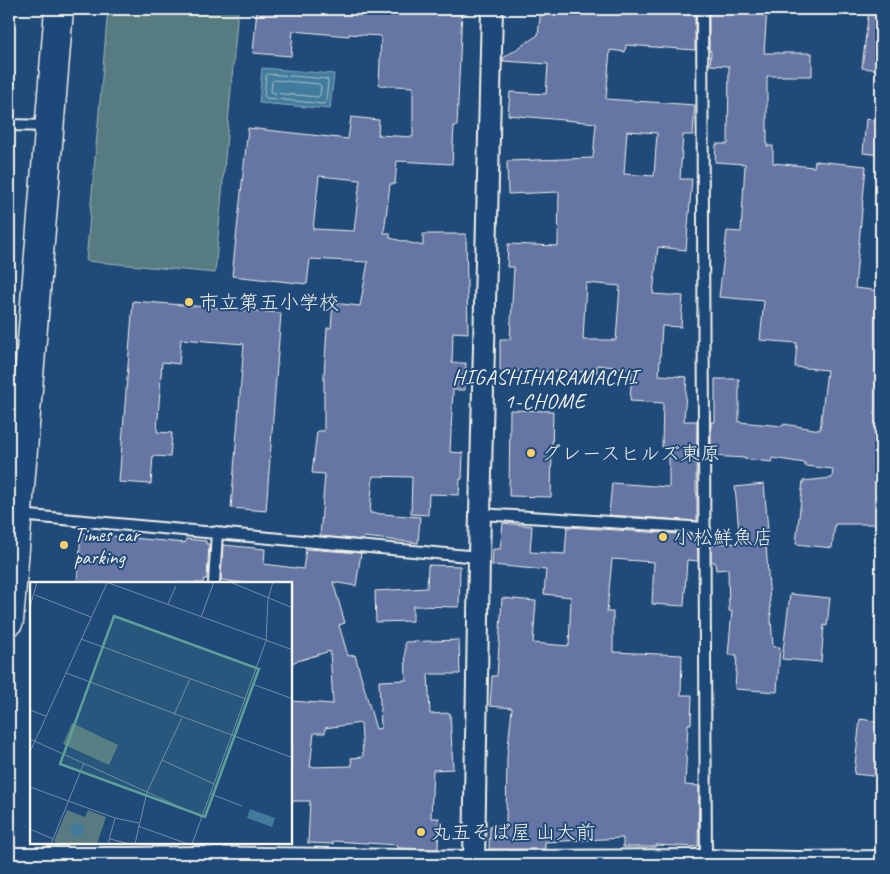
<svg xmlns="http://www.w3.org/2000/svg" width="890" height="874" viewBox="0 0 890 874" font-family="Caveat,'Klee One',sans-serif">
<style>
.green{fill:#577b81;stroke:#a6b6b4}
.water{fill:#437b9d;stroke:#8aaabb}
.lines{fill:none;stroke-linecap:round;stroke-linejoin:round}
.shore{stroke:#adc2ca;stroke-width:1}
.building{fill:#6676a4;stroke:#f4f1e8;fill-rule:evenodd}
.lane-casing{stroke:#f4f1e8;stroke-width:14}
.street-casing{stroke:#f4f1e8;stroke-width:24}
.secondary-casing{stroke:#f4f1e8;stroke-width:31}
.lane{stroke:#1f4a7a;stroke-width:10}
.street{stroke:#1f4a7a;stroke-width:20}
.secondary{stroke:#1f4a7a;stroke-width:28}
.poi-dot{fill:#ffd166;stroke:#1f4a7a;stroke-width:2}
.labels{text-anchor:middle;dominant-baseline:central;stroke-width:4;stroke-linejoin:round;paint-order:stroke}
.poi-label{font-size:20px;fill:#f4f1e8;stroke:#1f4a7a;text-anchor:start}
.neighbourhood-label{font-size:21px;letter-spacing:1px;fill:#f4f1e8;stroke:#1f4a7a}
.inset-road{fill:none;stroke:#748da6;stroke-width:1}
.view{fill:#5fa199;fill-opacity:0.15;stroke:#5fa199;stroke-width:2.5}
.inset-edge{fill:none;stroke:#f4f1e8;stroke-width:2.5}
</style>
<rect width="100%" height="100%" fill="#1f4a7a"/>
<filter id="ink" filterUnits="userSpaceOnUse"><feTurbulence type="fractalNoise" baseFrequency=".02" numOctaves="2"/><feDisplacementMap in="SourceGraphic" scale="10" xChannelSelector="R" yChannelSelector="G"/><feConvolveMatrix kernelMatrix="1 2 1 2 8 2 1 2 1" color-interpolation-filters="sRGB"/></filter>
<g filter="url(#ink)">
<!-- green -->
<path class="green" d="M108,9H238L215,273L86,261Z"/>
<!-- water -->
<path class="water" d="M262,68L334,74L330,109L259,103Z"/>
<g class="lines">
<!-- shore -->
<path class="shore" d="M268,74L327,79L328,81L326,102L323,104L266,98L264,96L266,76Z
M274,80L319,84L321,86L320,95L318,97L273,93L271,91L272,82Z"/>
</g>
<!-- building -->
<path class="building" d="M257,9H462L457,126H454L452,164L397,161L395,184H390L384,233H390V238L423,246V234H466L468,333L453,332L452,363H466L465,390H453L450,452L463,453L462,479H460L459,495L429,494L428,515L411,514L412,477L373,476L370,513L420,517L418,543L364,537L363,540L320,536L325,474L312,473L317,431H324V375L327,328H331L333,303L360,306L368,262L310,259L307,284L232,276L248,128L348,139L351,117L379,120L378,135L413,137V87L379,85L381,36L349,34V36L293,31L291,56L253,53ZM319,176L360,180L354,231L313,229Z
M541,9H633L682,13V9H695V50L626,45L625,52L610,50L606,99L695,105L693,135H683L680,179H692L686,250L658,247L653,294L683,296L681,327L662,326L659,375L687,377L684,421H697L696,492H697V521L609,515L612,483L669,487V447H662L663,403L630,401L632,369L597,365V372L500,371V339H510L514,267H507L508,244L558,246L559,192L508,194L507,161L593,158L596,123L508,115L510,92L546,94L548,64L503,61V58L538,35ZM627,131L657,133L654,176L624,174ZM586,283L620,286L616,340H583Z
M709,9H767L764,53H812V76H767V146H773V163L814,167L815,161L866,166L855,288L881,291L880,524H835L832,548L796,544L803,481L832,478L833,469L805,466V463L772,458V462L744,459L745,458L711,456V422H715V379H739V422L783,426L784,424L820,430L827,370L795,367L797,343L760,340L764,301L719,297L727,231L741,232L745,164L715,162L716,144H728L729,66L710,65L711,51H709Z
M869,9H881V70L862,68Z
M866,119L881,121V155L863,153Z
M133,301L281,313L266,511L231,508L244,344L181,339L179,364L162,362L157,432L172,433L170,457L153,456L151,484L119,482Z
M510,410L553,411L551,497L509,496Z
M764,484L768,529H765L773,647H780L777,692L735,689L737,655H728L732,611H729L728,569L716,570L715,562H711V544L740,543L735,487Z
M503,523L532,526L530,552L565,554L567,527L697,535L698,561L687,560L684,606L652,604L654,562L612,559L607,612H613V652L682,655L681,695H692L691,724H688L685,785L699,786L698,847L656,845V847H623V838L545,842V849H489L490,826H506L507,757L512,708L490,706L492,676H497L502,598L536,601L533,643L569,646L571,597L544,594L546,570L492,565L493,549H500Z
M81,533L185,543L186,539L206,541V544H209L207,579H204L203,583H77Z
M223,545L265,549L264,564L303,569L306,549L361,553L356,586L333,582L345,623L339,625L348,656L355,655L376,729L381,728L379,681L406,680L405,642L459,640L460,674H428L430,714L450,713L453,769L433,770L431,818H439L438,849L398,848V845L333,841V844L308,843L310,801H291V701L333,704L330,651L291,663V583H245L221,580ZM361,723L363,757L351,758L352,766L310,767L314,733H325V728Z
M428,565L460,566L459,607L413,606V621L376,622L375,591L427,588Z
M790,594L830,598L827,626L824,625L821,662L782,659Z
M860,719L881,722V777L854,774Z"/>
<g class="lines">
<defs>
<path id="lane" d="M702,9L706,860
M9,125L48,126
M480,514L705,528
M19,515L479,557
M214,583L217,532"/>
<path id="street" d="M9,858H131L194,857L474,861L706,860L797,862L881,861
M474,861L479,557L492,9"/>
<path id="secondary" d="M9,621L59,9"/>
</defs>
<!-- lane casing -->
<use href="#lane" class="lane-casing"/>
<!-- street casing -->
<use href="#street" class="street-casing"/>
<!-- secondary casing -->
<use href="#secondary" class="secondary-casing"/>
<!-- lane -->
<use href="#lane" class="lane"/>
<!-- street -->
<use href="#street" class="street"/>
<!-- secondary -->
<use href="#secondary" class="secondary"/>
</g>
</g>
<!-- markers -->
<g class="poi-dot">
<circle cx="189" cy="302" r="5"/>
<circle cx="531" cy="453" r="5"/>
<circle cx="663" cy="537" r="5"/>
<circle cx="64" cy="545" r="5"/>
<circle cx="421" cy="832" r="5"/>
</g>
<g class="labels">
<!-- poi labels -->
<g class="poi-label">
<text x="199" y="302">市立第五小学校</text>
<text x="541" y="453">グレースヒルズ東原</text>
<text x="74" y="534">Times car<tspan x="74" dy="23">parking</tspan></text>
<text x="673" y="537">小松鮮魚店</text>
<text x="431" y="832">丸五そば屋 山大前</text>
</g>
<!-- neighbourhood labels -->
<g class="neighbourhood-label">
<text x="545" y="377">HIGASHIHARAMACHI<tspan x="545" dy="24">1-CHOME</tspan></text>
</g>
</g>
<!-- overview -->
<g transform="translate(30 582)">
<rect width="262" height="262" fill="#1f4a7a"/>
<path d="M42,141L88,163L79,183L33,162ZM37,228L55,235L58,228L76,235L67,262H29L24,259Z" fill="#577b81"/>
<path d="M220,227L245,236L242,245L217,236ZM40 248a7 7 0 1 1 14 0a7 7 0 1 1-14 0Z" fill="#437b9d"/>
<path class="inset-road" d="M76,0L263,68M200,0L263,26M5,13L61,35M138,22L146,4M0,25L7,0M171,35L184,0M51,57L216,117M36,91L263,176M222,102L263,117M0,128L16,134M144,133L160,97M0,157L172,235M0,170L77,1M132,178L184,202M0,205L85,236L109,241M181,212L212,224M108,244L158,262M0,247L23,257L21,262M23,257L54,181M80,257L100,262M78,262L85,236M105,262L117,210L152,136M162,262L236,59L238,17L243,0"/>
<path class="view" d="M84,34L229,87L175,235L30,182Z"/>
<rect width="262" height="262" class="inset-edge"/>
</g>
<!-- margin -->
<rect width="890" height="874" fill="none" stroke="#1f4a7a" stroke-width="30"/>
<rect x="15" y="15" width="860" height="844" fill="none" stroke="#f4f1e8" stroke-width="2" filter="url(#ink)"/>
</svg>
